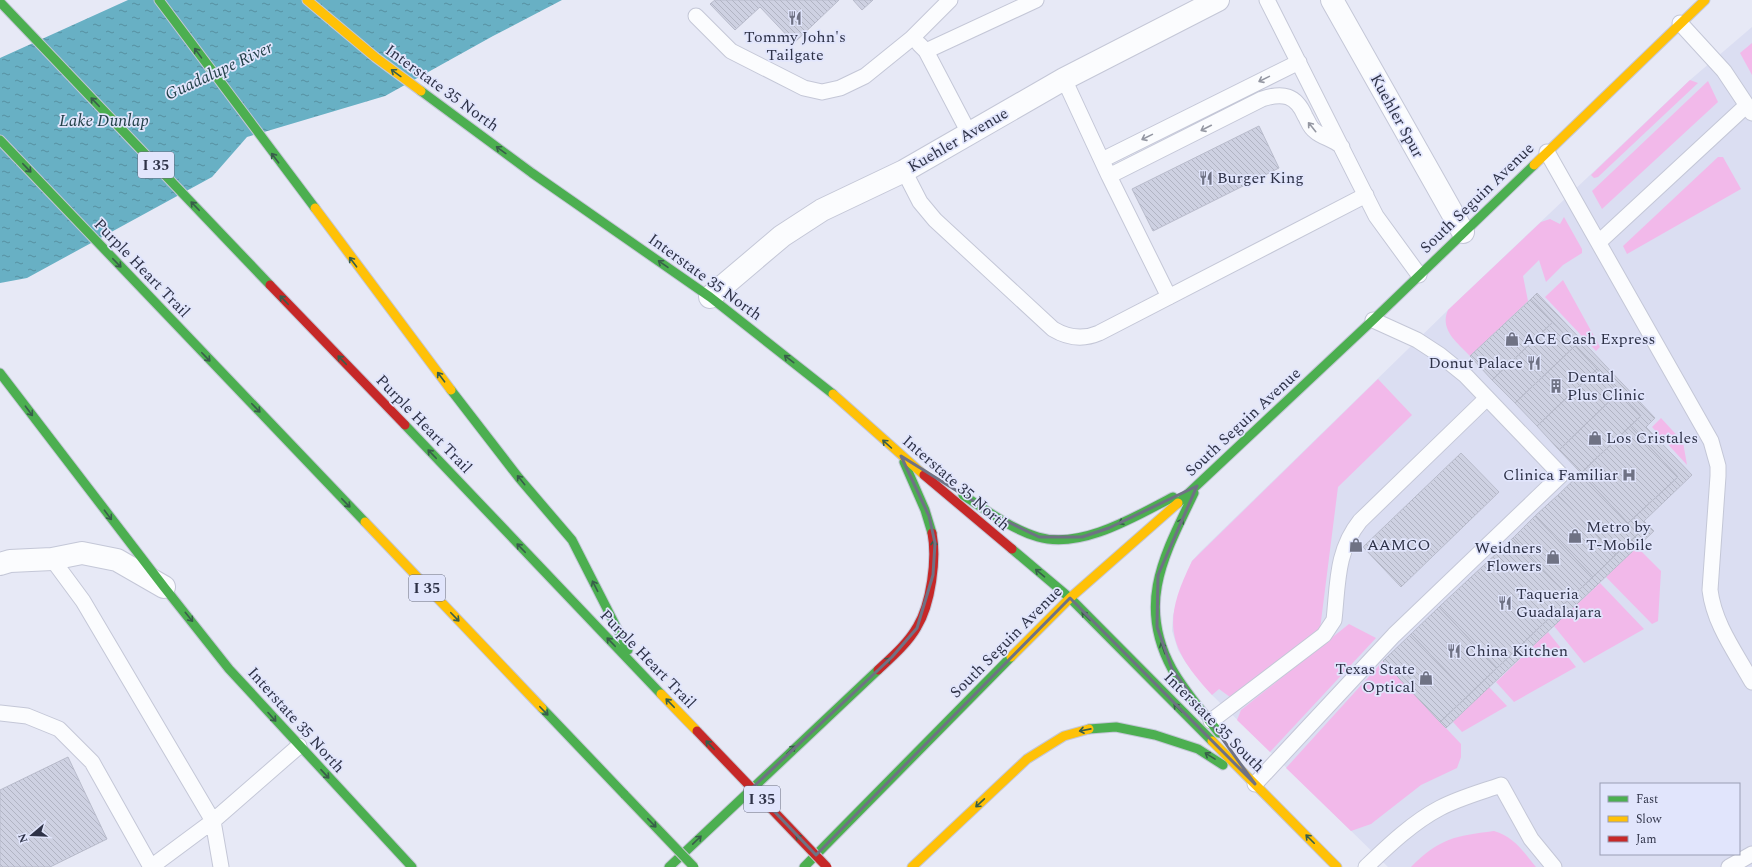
<svg xmlns="http://www.w3.org/2000/svg" width="1752" height="867" viewBox="0 0 1752 867" font-family="Spectral,serif">
<style>
.built{fill:#dbdef2;fill-rule:evenodd}
.green{fill:#f2b9ea}
.water{fill:url(#water-ripples)}
.building{fill:url(#building-back-hatch);stroke:#b8bbcb}
.lines{fill:none;stroke-linecap:round;stroke-linejoin:round}
.lane-casing{stroke:#c4c7d7;stroke-width:17}
.street-casing{stroke:#c4c7d7;stroke-width:24}
.fast-casing{stroke:#c4c7d7;stroke-width:11}
.slow-casing{stroke:#c4c7d7;stroke-width:11}
.jam-casing{stroke:#c4c7d7;stroke-width:11}
.lane{stroke:#fbfcfe;stroke-width:15}
.street{stroke:#fbfcfe;stroke-width:22}
.fast{stroke:#4caf50;stroke-width:9}
.slow{stroke:#ffc107;stroke-width:9}
.jam{stroke:#c62828;stroke-width:9}
.fast-bridge-casing{stroke:#c4c6d0;stroke-width:11;stroke-linecap:butt}
.jam-bridge-casing{stroke:#c4c6d0;stroke-width:11;stroke-linecap:butt}
.fast-bridge{stroke:#4caf50;stroke-width:9}
.jam-bridge{stroke:#c62828;stroke-width:9}
.oneway{stroke:#385e4a}
.oneway2{stroke:#9497a2}
.marked{fill:none;stroke:#6f7284;stroke-width:3;stroke-linejoin:round}
.labels{text-anchor:middle;dominant-baseline:central;stroke-width:3.5;stroke-linejoin:round;paint-order:stroke}
.shield{fill:#e1e5fc;stroke:#64687d;stroke-width:1}
.shield-label{font-size:15px;font-weight:bold;fill:#2e3247}
.poi-label{font-size:16px;fill:#2e3247;stroke:#e1e5fc;text-anchor:start}
.street-label{font-size:16px;fill:#2e3247;stroke:#e1e5fc}
.water-label{font-size:17px;font-style:italic;fill:#234149;stroke:#e1e5fc}
</style>
<defs>
<pattern id="water-ripples" width="26" height="14" patternUnits="userSpaceOnUse"><rect width="26" height="14" fill="#68b0c4"/><path d="M2 4q2-2 4 0t4 0M15 11q2-2 4 0t4 0" fill="none" stroke="#5690a1"/></pattern>
<pattern id="building-back-hatch" width="6" height="6" patternUnits="userSpaceOnUse"><rect width="6" height="6" fill="#ced1e2"/><path d="M-1 5l2 2M0 0l6 6M5-1l2 2" fill="none" stroke="#b1b4c3"/></pattern>
</defs>
<rect width="100%" height="100%" fill="#e7e9f6"/>
<!-- built -->
<path class="built" d="M1752,27V867H1388L1212,695L1186,663L1178,650L1172,631L1173,615L1188,571L1192,561L1200,552L1448,310L1690,80ZM1601,784H1739V854H1601Z"/>
<!-- green -->
<path class="green" d="M1752,43V75L1740,53Z
M1690,80L1698,83L1598,177L1594,178L1591,175Z
M1708,81L1718,102L1602,209L1592,191Z
M1718,157H1723L1741,189L1627,254L1623,246Z
M1564,217L1582,249V253L1563,265L1546,282L1539,260L1523,276L1528,301L1470,356C1458,343 1439,330 1448,310L1541,222L1550,219L1560,224Z
M1563,280L1600,347L1596,351L1545,297Z
M1378,379L1412,415L1338,487L1320,629L1230,697L1219,689L1212,695C1167,646 1162,622 1192,561Z
M1661,418L1683,442L1687,465L1652,427Z
M1637,547L1661,571L1658,621L1652,624L1606,577Z
M1600,583L1644,629L1584,663L1554,626Z
M1349,624L1376,638L1270,752L1237,720L1241,710Z
M1548,632L1576,667L1514,702L1496,682Z
M1383,661L1461,744V757L1457,768L1421,785L1371,824L1351,831L1286,768Z
M1489,687L1507,706L1462,732L1453,722Z
M1494,831C1514,837 1523,851 1536,867H1411C1440,838 1455,836 1494,831Z"/>
<!-- water -->
<path class="water" d="M128,0H562L493,36L385,96L247,137L212,177L27,278L0,283V58Z"/>
<!-- building -->
<path class="building" d="M715,0H839L794,43L760,7L735,30L710,4Z
M853,0H873L862,10Z
M1259,126L1279,168L1153,231L1132,189Z
M1537,293L1655,418L1646,427L1692,475L1644,521L1654,531L1446,728L1440,722L1638,534L1628,523L1678,477L1630,426L1641,416L1531,299Z
M1531,299L1553,322L1492,380L1470,356Z
M1553,322L1575,346L1515,403L1492,380Z
M1575,346L1597,369L1537,426L1515,403Z
M1597,369L1619,392L1559,450L1537,426Z
M1619,392L1641,416L1581,473L1559,450Z
M1630,426L1678,477L1628,523L1581,473Z
M1461,453L1499,492L1401,587L1363,547Z
M1581,473L1638,534L1615,555L1558,495Z
M1558,495L1615,555L1593,577L1535,516Z
M1535,516L1593,577L1570,598L1513,538Z
M1513,538L1570,598L1497,668L1439,607Z
M1439,607L1497,668L1469,695L1411,634Z
M1411,634L1469,695L1440,722L1383,661Z
M68,757L107,839L50,867H0V790Z"/>
<g class="lines">
<defs>
<path id="lane" d="M1267,0L1376,216L1419,275
M696,16L731,51L804,88L822,92L840,88L865,76L912,38L950,0
M1680,23L1724,71L1752,113
M919,44L926,51L969,133
M926,51L1036,0
M1064,79L1109,176L1169,297
M1547,152L1711,441L1718,466V476L1710,590C1714,624 1736,653 1752,682
M1102,160L1299,62
M904,171L920,202L935,220L1053,329C1068,338 1083,340 1099,333L1366,195
M1109,176L1262,99C1283,92 1296,95 1305,116C1308,121 1310,128 1315,131C1323,138 1334,139 1342,147
M1599,242L1747,105
M52,559L83,601L213,821L221,867
M0,713L27,716L59,729L92,762L151,867
M1211,721L1324,635L1334,620C1338,584 1336,551 1360,521L1487,398
M1255,784L1394,635L1561,475L1466,376L1440,355L1417,340L1373,320
M151,867L213,821L299,746
M1366,867C1388,846 1413,822 1440,808C1459,798 1481,792 1501,785L1531,839L1554,867
M1729,867L1752,854"/>
<path id="street" d="M1332,0L1463,232
M710,297L782,236L822,210L904,171L1064,79L1218,0
M0,564L10,561L52,559L82,553L117,560L164,587"/>
<path id="fast" d="M159,0L315,208
M0,2L270,285
M421,91L532,173L710,297L833,394
M0,140L365,522
M0,373L164,587
M451,390L519,478L572,540L628,650
M405,425L661,694
M904,462L925,510L932,533
M1194,493C1165,554 1136,603 1172,669C1185,692 1203,712 1219,733
M963,495C986,510 1011,529 1038,537C1081,550 1136,516 1173,497
M1178,503L1373,320L1534,165
M1012,549L1070,598L1212,741
M164,587L229,669L412,867
M542,708L625,795
M1089,729L1116,727L1155,735L1198,749L1223,765
M669,867L878,670
M804,867L1011,657"/>
<path id="slow" d="M307,0L375,57L421,91
M1534,165L1705,0
M315,208L451,390
M833,394L924,475
M365,522L542,708
M1011,657L1070,598L1178,503
M661,694L697,731
M1212,741L1337,867
M912,867L1027,759L1064,736L1089,729"/>
<path id="jam" d="M270,285L405,425
M924,475L1012,549
M878,670C892,657 908,643 917,627C931,604 937,559 932,533"/>
</defs>
<!-- lane casing -->
<use href="#lane" class="lane-casing"/>
<!-- street casing -->
<use href="#street" class="street-casing"/>
<!-- fast casing -->
<use href="#fast" class="fast-casing"/>
<!-- slow casing -->
<use href="#slow" class="slow-casing"/>
<!-- jam casing -->
<use href="#jam" class="jam-casing"/>
<!-- lane -->
<use href="#lane" class="lane"/>
<!-- street -->
<use href="#street" class="street"/>
<!-- fast -->
<use href="#fast" class="fast"/>
<!-- slow -->
<use href="#slow" class="slow"/>
<!-- jam -->
<use href="#jam" class="jam"/>
<defs>
<path id="fast-bridge" d="M625,795L694,867"/>
<path id="jam-bridge" d="M697,731L827,867"/>
</defs>
<!-- fast-bridge casing -->
<use href="#fast-bridge" class="fast-bridge-casing"/>
<!-- jam-bridge casing -->
<use href="#jam-bridge" class="jam-bridge-casing"/>
<!-- fast-bridge -->
<use href="#fast-bridge" class="fast-bridge"/>
<!-- jam-bridge -->
<use href="#jam-bridge" class="jam-bridge"/>
</g>
<!-- one-way arrows -->
<defs><path id="oneway-shaft" d="M-6 0H5M1.5-3L5.5 0L1.5 3" fill="none" stroke-width="1.6" stroke-linecap="round" stroke-linejoin="round"/></defs>
<g class="oneway">
<use href="#oneway-shaft" transform="translate(198 53) rotate(-126)"/>
<use href="#oneway-shaft" transform="translate(396 73) rotate(-144)"/>
<use href="#oneway-shaft" transform="translate(95 102) rotate(-134)"/>
<use href="#oneway-shaft" transform="translate(501 150) rotate(-144)"/>
<use href="#oneway-shaft" transform="translate(275 158) rotate(-127)"/>
<use href="#oneway-shaft" transform="translate(27 168) rotate(46)"/>
<use href="#oneway-shaft" transform="translate(195 206) rotate(-134)"/>
<use href="#oneway-shaft" transform="translate(353 262) rotate(-127)"/>
<use href="#oneway-shaft" transform="translate(117 263) rotate(46)"/>
<use href="#oneway-shaft" transform="translate(663 264) rotate(-145)"/>
<use href="#oneway-shaft" transform="translate(284 300) rotate(-134)"/>
<use href="#oneway-shaft" transform="translate(206 357) rotate(46)"/>
<use href="#oneway-shaft" transform="translate(789 359) rotate(-142)"/>
<use href="#oneway-shaft" transform="translate(342 360) rotate(-134)"/>
<use href="#oneway-shaft" transform="translate(441 377) rotate(-127)"/>
<use href="#oneway-shaft" transform="translate(256 408) rotate(46)"/>
<use href="#oneway-shaft" transform="translate(29 411) rotate(53)"/>
<use href="#oneway-shaft" transform="translate(887 444) rotate(-138)"/>
<use href="#oneway-shaft" transform="translate(432 454) rotate(-134)"/>
<use href="#oneway-shaft" transform="translate(521 480) rotate(-129)"/>
<use href="#oneway-shaft" transform="translate(346 503) rotate(46)"/>
<use href="#oneway-shaft" transform="translate(108 515) rotate(53)"/>
<use href="#oneway-shaft" transform="translate(1124 521) rotate(154)"/>
<use href="#oneway-shaft" transform="translate(1180 524) rotate(-66)"/>
<use href="#oneway-shaft" transform="translate(934 546) rotate(-91)"/>
<use href="#oneway-shaft" transform="translate(521 548) rotate(-134)"/>
<use href="#oneway-shaft" transform="translate(1040 573) rotate(-140)"/>
<use href="#oneway-shaft" transform="translate(595 586) rotate(-117)"/>
<use href="#oneway-shaft" transform="translate(1086 616) rotate(-134)"/>
<use href="#oneway-shaft" transform="translate(189 617) rotate(51)"/>
<use href="#oneway-shaft" transform="translate(455 617) rotate(46)"/>
<use href="#oneway-shaft" transform="translate(611 642) rotate(-134)"/>
<use href="#oneway-shaft" transform="translate(1163 648) rotate(-109)"/>
<use href="#oneway-shaft" transform="translate(886 662) rotate(-43)"/>
<use href="#oneway-shaft" transform="translate(670 703) rotate(-134)"/>
<use href="#oneway-shaft" transform="translate(1178 708) rotate(-135)"/>
<use href="#oneway-shaft" transform="translate(544 711) rotate(46)"/>
<use href="#oneway-shaft" transform="translate(272 717) rotate(48)"/>
<use href="#oneway-shaft" transform="translate(1085 730) rotate(169)"/>
<use href="#oneway-shaft" transform="translate(710 745) rotate(-134)"/>
<use href="#oneway-shaft" transform="translate(791 750) rotate(-44)"/>
<use href="#oneway-shaft" transform="translate(1210 756) rotate(-148)"/>
<use href="#oneway-shaft" transform="translate(325 774) rotate(47)"/>
<use href="#oneway-shaft" transform="translate(980 803) rotate(137)"/>
<use href="#oneway-shaft" transform="translate(652 823) rotate(46)"/>
<use href="#oneway-shaft" transform="translate(800 839) rotate(-134)"/>
<use href="#oneway-shaft" transform="translate(1310 839) rotate(-135)"/>
<use href="#oneway-shaft" transform="translate(697 840) rotate(-44)"/>
</g>
<g class="oneway2">
<use href="#oneway-shaft" transform="translate(1264 79) rotate(154)"/>
<use href="#oneway-shaft" transform="translate(1312 127) rotate(-129)"/>
<use href="#oneway-shaft" transform="translate(1206 128) rotate(153)"/>
<use href="#oneway-shaft" transform="translate(1147 137) rotate(154)"/>
</g>
<!-- marked area -->
<path class="marked" d="M901,456L1002,519L1039,537H1082L1109,528L1197,486L1158,575L1157,627L1172,669L1255,784L1070,598L816,855L752,788L892,657L917,628L933,575L935,543L929,516Z"/>
<!-- icons -->
<defs>
<symbol id="restaurant-bare" viewBox="-9 -9 18 18"><path d="M-5-6h1v4h1v-4h1v4h1v-4h1v5L-1.5 .5V6h-2V.5L-5-1ZM5-6V6H3V1.5H1.5Q1.5-4 5-6Z" fill="#6f7284" stroke="#e1e5fc" stroke-width="2.5" paint-order="stroke"/></symbol>
<symbol id="shop-bare" viewBox="-9 -9 18 18"><path d="M-5-2.5h2.3a2.7 3.5 0 0 1 5.4 0H5L5.5 6h-11ZM-1.5-2.5h3a1.5 2.3 0 0 0-3 0Z" fill="#6f7284" stroke="#e1e5fc" stroke-width="2.5" paint-order="stroke"/></symbol>
<symbol id="building-bare" viewBox="-9 -9 18 18"><path d="M-4-6H4V6H1V3H-1V6H-4ZM-2.5-4.3h1.7v1.8h-1.7ZM.8-4.3h1.7v1.8H.8ZM-2.5-1h1.7V.8h-1.7ZM.8-1h1.7V.8H.8Z" fill="#6f7284" stroke="#e1e5fc" stroke-width="2.5" paint-order="stroke"/></symbol>
<symbol id="hospital-bare" viewBox="-9 -9 18 18"><path d="M-5-5h3v3.5h4V-5h3V5h-3V1.5h-4V5h-3Z" fill="#6f7284" stroke="#e1e5fc" stroke-width="2.5" paint-order="stroke"/></symbol>
</defs>
<g fill-rule="evenodd">
<use href="#restaurant-bare" x="785" y="8" width="20" height="20"/>
<use href="#restaurant-bare" x="1196" y="168" width="20" height="20"/>
<use href="#shop-bare" x="1502" y="329" width="20" height="20"/>
<use href="#restaurant-bare" x="1524" y="353" width="20" height="20"/>
<use href="#building-bare" x="1546" y="376" width="20" height="20"/>
<use href="#shop-bare" x="1585" y="428" width="20" height="20"/>
<use href="#hospital-bare" x="1619" y="465" width="20" height="20"/>
<use href="#shop-bare" x="1565" y="526" width="20" height="20"/>
<use href="#shop-bare" x="1346" y="535" width="20" height="20"/>
<use href="#shop-bare" x="1543" y="547" width="20" height="20"/>
<use href="#restaurant-bare" x="1495" y="593" width="20" height="20"/>
<use href="#restaurant-bare" x="1444" y="641" width="20" height="20"/>
<use href="#shop-bare" x="1416" y="668" width="20" height="20"/>
</g>
<g class="labels">
<!-- shield labels -->
<g class="shield">
<rect x="138" y="152" width="36" height="26" rx="3"/>
<rect x="409" y="575" width="36" height="26" rx="3"/>
<rect x="744" y="786" width="36" height="26" rx="3"/>
</g>
<g class="shield-label">
<text x="156" y="165">I 35</text>
<text x="427" y="588">I 35</text>
<text x="762" y="799">I 35</text>
</g>
<!-- poi labels -->
<g class="poi-label">
<text x="795" y="37" text-anchor="middle">Tommy John's<tspan x="795" dy="18">Tailgate</tspan></text>
<text x="1217" y="178">Burger King</text>
<text x="1523" y="339">ACE Cash Express</text>
<text x="1523" y="363" text-anchor="end">Donut Palace</text>
<text x="1567" y="377">Dental<tspan x="1567" dy="18">Plus Clinic</tspan></text>
<text x="1606" y="438">Los Cristales</text>
<text x="1618" y="475" text-anchor="end">Clinica Familiar</text>
<text x="1586" y="527">Metro by<tspan x="1586" dy="18">T-Mobile</tspan></text>
<text x="1367" y="545">AAMCO</text>
<text x="1542" y="548" text-anchor="end">Weidners<tspan x="1542" dy="18">Flowers</tspan></text>
<text x="1516" y="594">Taqueria<tspan x="1516" dy="18">Guadalajara</tspan></text>
<text x="1465" y="651">China Kitchen</text>
<text x="1415" y="669" text-anchor="end">Texas State<tspan x="1415" dy="18">Optical</tspan></text>
</g>
<!-- street labels -->
<g class="street-label">
<text transform="translate(442 88) rotate(36)">Interstate 35 North</text>
<text transform="translate(1397 116) rotate(61)">Kuehler Spur</text>
<text transform="translate(958 140) rotate(-30)">Kuehler Avenue</text>
<text transform="translate(1477 198) rotate(-44)">South Seguin Avenue</text>
<text transform="translate(142 268) rotate(46)">Purple Heart Trail</text>
<text transform="translate(705 277) rotate(36)">Interstate 35 North</text>
<text transform="translate(1243 422) rotate(-43)">South Seguin Avenue</text>
<text transform="translate(424 424) rotate(46)">Purple Heart Trail</text>
<text transform="translate(956 483) rotate(41)">Interstate 35 North</text>
<text transform="translate(1006 642) rotate(-45)">South Seguin Avenue</text>
<text transform="translate(648 659) rotate(46)">Purple Heart Trail</text>
<text transform="translate(296 720) rotate(48)">Interstate 35 North</text>
<text transform="translate(1214 722) rotate(45)">Interstate 35 South</text>
</g>
<!-- water labels -->
<g class="water-label">
<text transform="translate(219 71) rotate(-25)">Guadalupe River</text>
<text x="104" y="121">Lake Dunlap</text>
</g>
</g>
<!-- legend -->
<rect x="1600" y="783" width="140" height="72" fill="#e1e5fc" stroke="#999db4"/>
<rect x="1608" y="796" width="20" height="6" fill="#4caf50" stroke="#999db4"/>
<text x="1636" y="803" font-size="12" fill="#2e3247">Fast</text>
<rect x="1608" y="816" width="20" height="6" fill="#ffc107" stroke="#999db4"/>
<text x="1636" y="823" font-size="12" fill="#2e3247">Slow</text>
<rect x="1608" y="836" width="20" height="6" fill="#c62828" stroke="#999db4"/>
<text x="1636" y="843" font-size="12" fill="#2e3247">Jam</text>
<!-- north arrow -->
<g transform="translate(32 835) rotate(251)" stroke="#e1e5fc" stroke-width="3" paint-order="stroke">
<path d="M0-3L7 15L0 10L-7 15Z" fill="#2e3247"/>
<text y="-6" font-size="11" font-weight="bold" text-anchor="middle" fill="#2e3247">N</text>
</g>
</svg>
